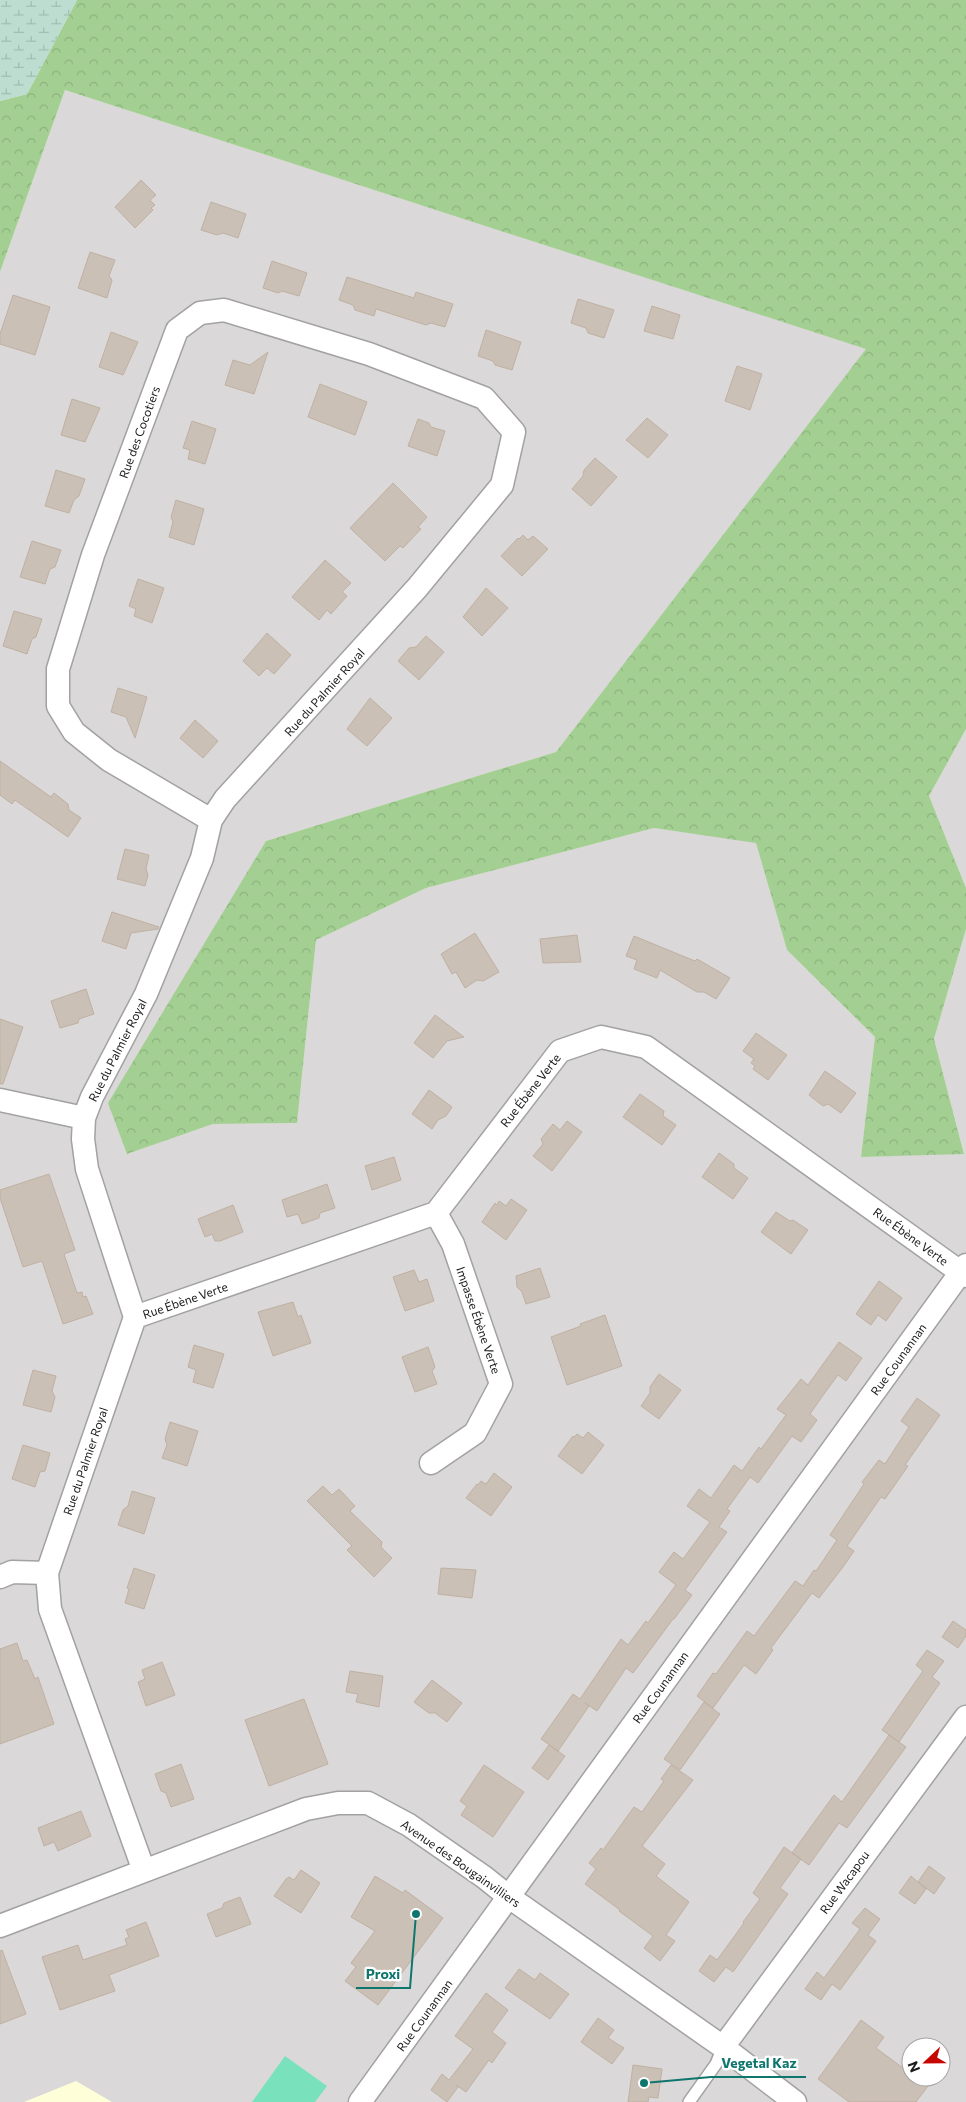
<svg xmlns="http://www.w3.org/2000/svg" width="966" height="2102" viewBox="0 0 966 2102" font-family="Commissioner,sans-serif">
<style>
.residential{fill:#dad8d8;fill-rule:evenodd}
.education{fill:#feffd8}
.forest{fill:url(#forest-crowns)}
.wetland{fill:url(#wetland-marsh)}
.pitch{fill:#79e2bc}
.building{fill:#cac0b6;stroke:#c0b0a2}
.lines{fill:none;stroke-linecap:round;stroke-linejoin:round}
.service-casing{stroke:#a2a2a2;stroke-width:14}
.minor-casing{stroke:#a2a2a2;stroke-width:25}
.service{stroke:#fff;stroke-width:11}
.minor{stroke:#fff;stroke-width:22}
.labels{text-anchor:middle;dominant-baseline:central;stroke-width:4.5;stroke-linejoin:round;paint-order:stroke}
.street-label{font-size:12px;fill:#1b1b1b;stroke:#fff}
.leader{fill:none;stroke:#0f766e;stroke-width:2}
.callout-dot{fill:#0f766e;stroke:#fff;stroke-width:2}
.callout-label{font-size:14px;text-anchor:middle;font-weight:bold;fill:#0f766e;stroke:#fff;stroke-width:4.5;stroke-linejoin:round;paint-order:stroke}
</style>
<defs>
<pattern id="forest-crowns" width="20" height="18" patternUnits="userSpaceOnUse" patternTransform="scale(1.25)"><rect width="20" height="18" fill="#a3d092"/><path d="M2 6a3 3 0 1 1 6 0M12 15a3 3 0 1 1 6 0" fill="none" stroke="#8cb27d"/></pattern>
<pattern id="wetland-marsh" width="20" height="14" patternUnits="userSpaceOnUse" patternTransform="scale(1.25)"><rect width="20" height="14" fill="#bcddcf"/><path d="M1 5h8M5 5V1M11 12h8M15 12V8" fill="none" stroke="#a1bdb1"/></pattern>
</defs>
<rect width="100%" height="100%" fill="#eeeae0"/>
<!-- residential -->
<path class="residential" d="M65,90L867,349L556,752L266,841L127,1154L213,1124L297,1123L316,940L426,888L654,828L756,842L787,950L875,1037L861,1157L964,1153L934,1039L966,929V2102H0V272ZM911,2047H941V2077H911Z
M966,729V888L929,796Z"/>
<!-- education -->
<path class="education" d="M76,2081L112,2102H24Z"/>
<!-- forest -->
<path class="forest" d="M77,0H966V729L929,796L966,888V929L934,1039L964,1154L861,1157L875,1037L787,950L756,843L654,828L426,888L316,940L297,1123L213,1124L127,1154L108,1103L266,841L556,752L866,349L65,90L0,272V101L27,94Z"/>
<!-- wetland -->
<path class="wetland" d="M0,0H77L27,94L0,101Z"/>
<!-- pitch -->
<path class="pitch" d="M285,2056L327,2086L315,2102H252Z"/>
<!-- building -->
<path class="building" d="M141,180L156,195L150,200L155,205L151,208L153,210L135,228L115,207Z
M211,202L246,214L238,238L223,233L217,235L201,230Z
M90,252L115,260L109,276L112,280L107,298L78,288Z
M272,261L307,273L299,296L282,291L278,293L263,288Z
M347,277L414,298L416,292L453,304L445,327L431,323L426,325L376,309L374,316L355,310L353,305L339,300Z
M13,295L50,307L35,355L0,344V334Z
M578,299L614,310L604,338L588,333L586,328L571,323Z
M652,306L680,315L673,339L644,331Z
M486,330L521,342L512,370L495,365L493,361L478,356Z
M111,332L138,342L123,375L99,367Z
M268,352L254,394L225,385L233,360L250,365Z
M737,366L762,374L750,410L725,401Z
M320,384L367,402L355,435L308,417Z
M72,399L100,408L85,442L61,435Z
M647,418L668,435L648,458L626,440Z
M418,419L429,423L431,427L445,431L437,456L408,446Z
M192,421L216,429L205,464L188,459L190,450L183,448Z
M595,458L617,477L591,506L572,489L583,476L584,470Z
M56,470L85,479L79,496L74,500L69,513L45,506Z
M393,483L427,517L418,527L421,529L403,548L400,546L385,561L350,528Z
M176,500L204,509L194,545L169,537L173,522L171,517Z
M523,535L528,540L533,536L548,549L522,576L501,556L518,538L519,539Z
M32,541L61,550L55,567L50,569L45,584L20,577Z
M325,560L351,583L342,592L347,596L331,614L327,610L319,620L292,597Z
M138,579L164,588L152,623L134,616L136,609L129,606Z
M486,588L508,608L482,636L463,617Z
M14,611L42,619L36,637L32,639L27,654L3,646Z
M267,633L291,655L274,674L267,668L259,676L243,661Z
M426,636L444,652L419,680L398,661L409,648L416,647Z
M118,688L147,697L135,738L126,717L111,712Z
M370,698L392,718L367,746L347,729Z
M195,720L218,741L203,758L180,738Z
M0,761L51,797L54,793L68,804L69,810L81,818L68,837L15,800L12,804L0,795Z
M125,849L149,855L146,869L148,875L145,886L117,879Z
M112,912L159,927L158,929L131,933L126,949L102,941Z
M475,933L499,972L483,981L477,980L465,988L456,972L452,974L441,954Z
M577,935L581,962L543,963L540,939Z
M634,936L695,961L697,959L730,978L716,999L704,992H697L660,970L657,978L634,969L637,960L626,956Z
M86,989L94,1014L79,1019L78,1023L60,1028L51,1001Z
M435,1015L464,1037L447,1041L433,1058L414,1043Z
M0,1019L23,1027L3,1084H0Z
M756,1033L787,1055L768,1080L753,1069L755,1066L751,1063L754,1059L743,1051Z
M825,1071L856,1093L841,1113L828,1104L823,1106L809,1095Z
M429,1090L452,1107L446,1116L438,1120L432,1129L412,1114Z
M640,1094L664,1111L663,1116L676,1125L662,1145L623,1117Z
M567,1121L582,1132L552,1171L533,1156L543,1144L541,1139L553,1124L560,1130Z
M719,1153L734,1164V1168L748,1178L733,1199L702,1177Z
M394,1157L401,1180L372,1190L365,1166Z
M49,1174L75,1250L64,1254L77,1293L82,1292L83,1297L86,1296L93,1314L63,1324L42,1261L23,1267L0,1198V1190Z
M327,1184L335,1208L320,1213L319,1218L302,1224L298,1214L287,1217L282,1200Z
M511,1199L527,1210L506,1240L482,1222L495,1203L497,1205L499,1201L506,1206Z
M233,1205L243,1232L220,1241H215L212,1234L205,1237L198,1219Z
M776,1212L790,1221L793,1220L808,1230L791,1254L761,1232Z
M540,1268L550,1297L526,1304L522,1292L517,1287L516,1276Z
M414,1270L419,1282L427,1279L434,1301L405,1311L393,1277Z
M879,1281L902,1298L886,1321L878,1315L871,1325L856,1314Z
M293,1302L298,1317L301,1315L311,1343L273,1356L258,1312Z
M605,1315L622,1366L567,1385L551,1337L581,1326L580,1324Z
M839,1342L862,1358L846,1381L838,1375L821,1398L810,1414L817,1420L801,1442L792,1436L758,1483L750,1477L727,1509L730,1511L719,1527L727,1532L685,1590L692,1595L674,1619H673L633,1673L626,1668L597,1711L585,1703L589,1706L558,1751L541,1739L573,1694L580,1699L621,1639L628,1645L646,1621L648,1623L676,1585L659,1572L674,1552L683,1559L710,1522L687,1506L699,1489L711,1498L734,1465L742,1471L759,1447L761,1449L786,1415L777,1409L801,1379L808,1385Z
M194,1345L224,1354L213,1388L193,1382L196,1370L188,1367Z
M428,1347L435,1367L432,1371L437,1384L415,1392L402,1357Z
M33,1370L56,1376L52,1391L55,1397L51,1412L23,1405Z
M659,1374L681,1390L659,1419L641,1406L650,1393V1387Z
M917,1398L940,1415L905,1465L908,1466L885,1499L881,1497L847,1546L854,1551L843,1567L819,1598L812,1593L771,1648L773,1650L756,1674L744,1665L713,1708L697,1696L713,1673L716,1674L747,1631L754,1636L795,1581L803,1586L814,1570L816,1571L837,1540L830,1535L864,1484L862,1482L879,1460L885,1464L909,1427L901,1421Z
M170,1422L198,1431L187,1466L162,1458L167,1445L165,1439Z
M588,1432L604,1445L582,1474L558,1456L573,1436L574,1437L577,1434L583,1438Z
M23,1445L50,1453L45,1471L40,1472L35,1487L12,1479Z
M494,1473L512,1487L491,1516L466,1498L477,1484L478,1485L481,1481L486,1484Z
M323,1486L332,1495L339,1489L355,1506L350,1511L382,1542L381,1547L392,1558L374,1577L347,1550L352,1546L307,1501Z
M132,1491L155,1498L144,1534L118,1525L123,1510L128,1506Z
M134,1568L155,1575L144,1609L125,1603L129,1589L127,1588Z
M441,1568L476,1570L472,1598L438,1594Z
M953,1621L966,1630V1636L958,1648L942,1637Z
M17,1643L23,1661L27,1660L35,1679L38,1677L54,1724L0,1744V1649Z
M927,1650L944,1661L932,1677L940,1683L899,1742L882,1730L923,1671L916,1665Z
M162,1662L175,1695L146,1706L138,1682L145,1679L142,1670Z
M350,1671L383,1676L379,1707L356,1702L358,1694L346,1692Z
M432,1680L462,1703L447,1722L435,1713H429L414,1702Z
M304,1699L328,1764L269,1786L245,1720Z
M704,1702L720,1714L680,1770L664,1759Z
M889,1735L906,1747L847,1828L839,1823L809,1865L792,1853L834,1795L842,1802Z
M549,1745L565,1756L548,1780L532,1768Z
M181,1764L194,1799L171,1807L166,1793L161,1791L155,1774Z
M484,1765L524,1792L493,1837L461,1815L467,1806L460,1801Z
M671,1765L693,1780L642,1846L665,1864L656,1876L689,1902L666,1935L675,1941L660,1961L644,1948L653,1936L619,1911L620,1910L585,1884L596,1869L589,1863L601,1848L603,1850L634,1807L642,1812L664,1781L661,1779Z
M81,1811L91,1836L58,1851L54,1842L44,1846L38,1828Z
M784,1847L801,1859L780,1888L788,1894L733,1972L726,1967L714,1982L699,1971L710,1955L717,1960L744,1923L743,1922L760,1899L753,1893Z
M929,1866L945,1878L934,1894L918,1882Z
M301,1870L320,1883L301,1913L274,1896L286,1879L289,1877L294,1880Z
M375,1876L403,1893L405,1890L443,1918L378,2005L345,1981L356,1967L351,1963L375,1931L351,1917Z
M911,1876L926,1889L915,1904L899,1893Z
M240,1897L251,1924L216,1937L207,1914L222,1908L224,1903Z
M865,1908L880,1919L868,1935L876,1941L840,1990L832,1984L821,2000L805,1989L817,1972L824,1978L860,1929L852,1923Z
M146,1922L159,1956L109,1975L115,1991L60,2010L42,1957L78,1945L83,1960L127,1945L125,1939L129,1937L126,1930Z
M2,1950L26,2014L0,2024V1951Z
M519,1969L535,1980L540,1973L569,1994L550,2019L505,1988Z
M486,1993L508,2010L492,2032L506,2043L492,2063L489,2060L466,2092L456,2085L458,2087L447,2102L431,2090L442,2074L449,2080L473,2049L455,2036Z
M598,2018L614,2030L608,2038L624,2048L612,2064L581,2042Z
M861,2020L884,2037L876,2048L911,2074V2077H916L928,2086L916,2102H849L818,2079Z
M633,2065L662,2069L658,2098L649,2097L648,2102H628Z"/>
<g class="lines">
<defs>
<path id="service" d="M689,2102L716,2064L723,2047"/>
<path id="minor" d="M0,1100L84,1118
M135,1317L436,1213L560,1051L601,1037L646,1047L966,1276
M431,1463L475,1433L501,1384L453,1244L436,1213
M0,1577L12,1572L47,1573
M144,1871L50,1609L47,1573L135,1317L87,1169L83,1139L84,1118L92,1097L146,994L202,858L211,820L225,799L417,588L502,485L514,432L484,398L369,354L224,310L200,313L177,330L93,555L58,669V706L74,732L109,760L211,820
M0,1926L306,1809L338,1803H368L409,1825L484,1877L509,1897L723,2047L795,2102
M723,2047L966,1717
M360,2102L966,1265"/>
</defs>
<!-- service casing -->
<use href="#service" class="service-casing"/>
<!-- minor casing -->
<use href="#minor" class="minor-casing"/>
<!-- service -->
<use href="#service" class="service"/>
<!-- minor -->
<use href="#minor" class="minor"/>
</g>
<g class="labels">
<!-- street labels -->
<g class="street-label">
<text transform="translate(139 432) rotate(-70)">Rue des Cocotiers</text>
<text transform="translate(324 692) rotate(-48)">Rue du Palmier Royal</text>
<text transform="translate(117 1050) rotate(-63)">Rue du Palmier Royal</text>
<text transform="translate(530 1090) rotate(-52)">Rue Ébène Verte</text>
<text transform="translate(911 1236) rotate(36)">Rue Ébène Verte</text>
<text transform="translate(185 1300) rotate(-19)">Rue Ébène Verte</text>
<text transform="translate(479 1320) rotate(71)">Impasse Ébène Verte</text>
<text transform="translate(898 1359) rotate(-54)">Rue Counannan</text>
<text transform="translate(85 1461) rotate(-71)">Rue du Palmier Royal</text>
<text transform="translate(660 1687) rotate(-54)">Rue Counannan</text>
<text transform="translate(461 1863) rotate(35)">Avenue des Bougainvilliers</text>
<text transform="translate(844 1882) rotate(-54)">Rue Wacapou</text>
<text transform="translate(424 2015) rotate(-54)">Rue Counannan</text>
</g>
</g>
<!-- callouts -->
<path class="leader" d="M416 1914L410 1988H356M644 2083L711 2077H806"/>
<g class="callout-dot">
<circle cx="416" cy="1914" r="5"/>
<circle cx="644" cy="2083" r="5"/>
</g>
<g class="callout-label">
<text x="383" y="1979">Proxi</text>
<text x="759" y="2068">Vegetal Kaz</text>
</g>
<!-- north arrow -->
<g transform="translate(926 2062) rotate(248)"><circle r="24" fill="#ffffff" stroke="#a4a4a4"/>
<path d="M0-4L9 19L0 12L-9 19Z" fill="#c70600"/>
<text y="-8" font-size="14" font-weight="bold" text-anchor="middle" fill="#1b1b1b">N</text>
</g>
</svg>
